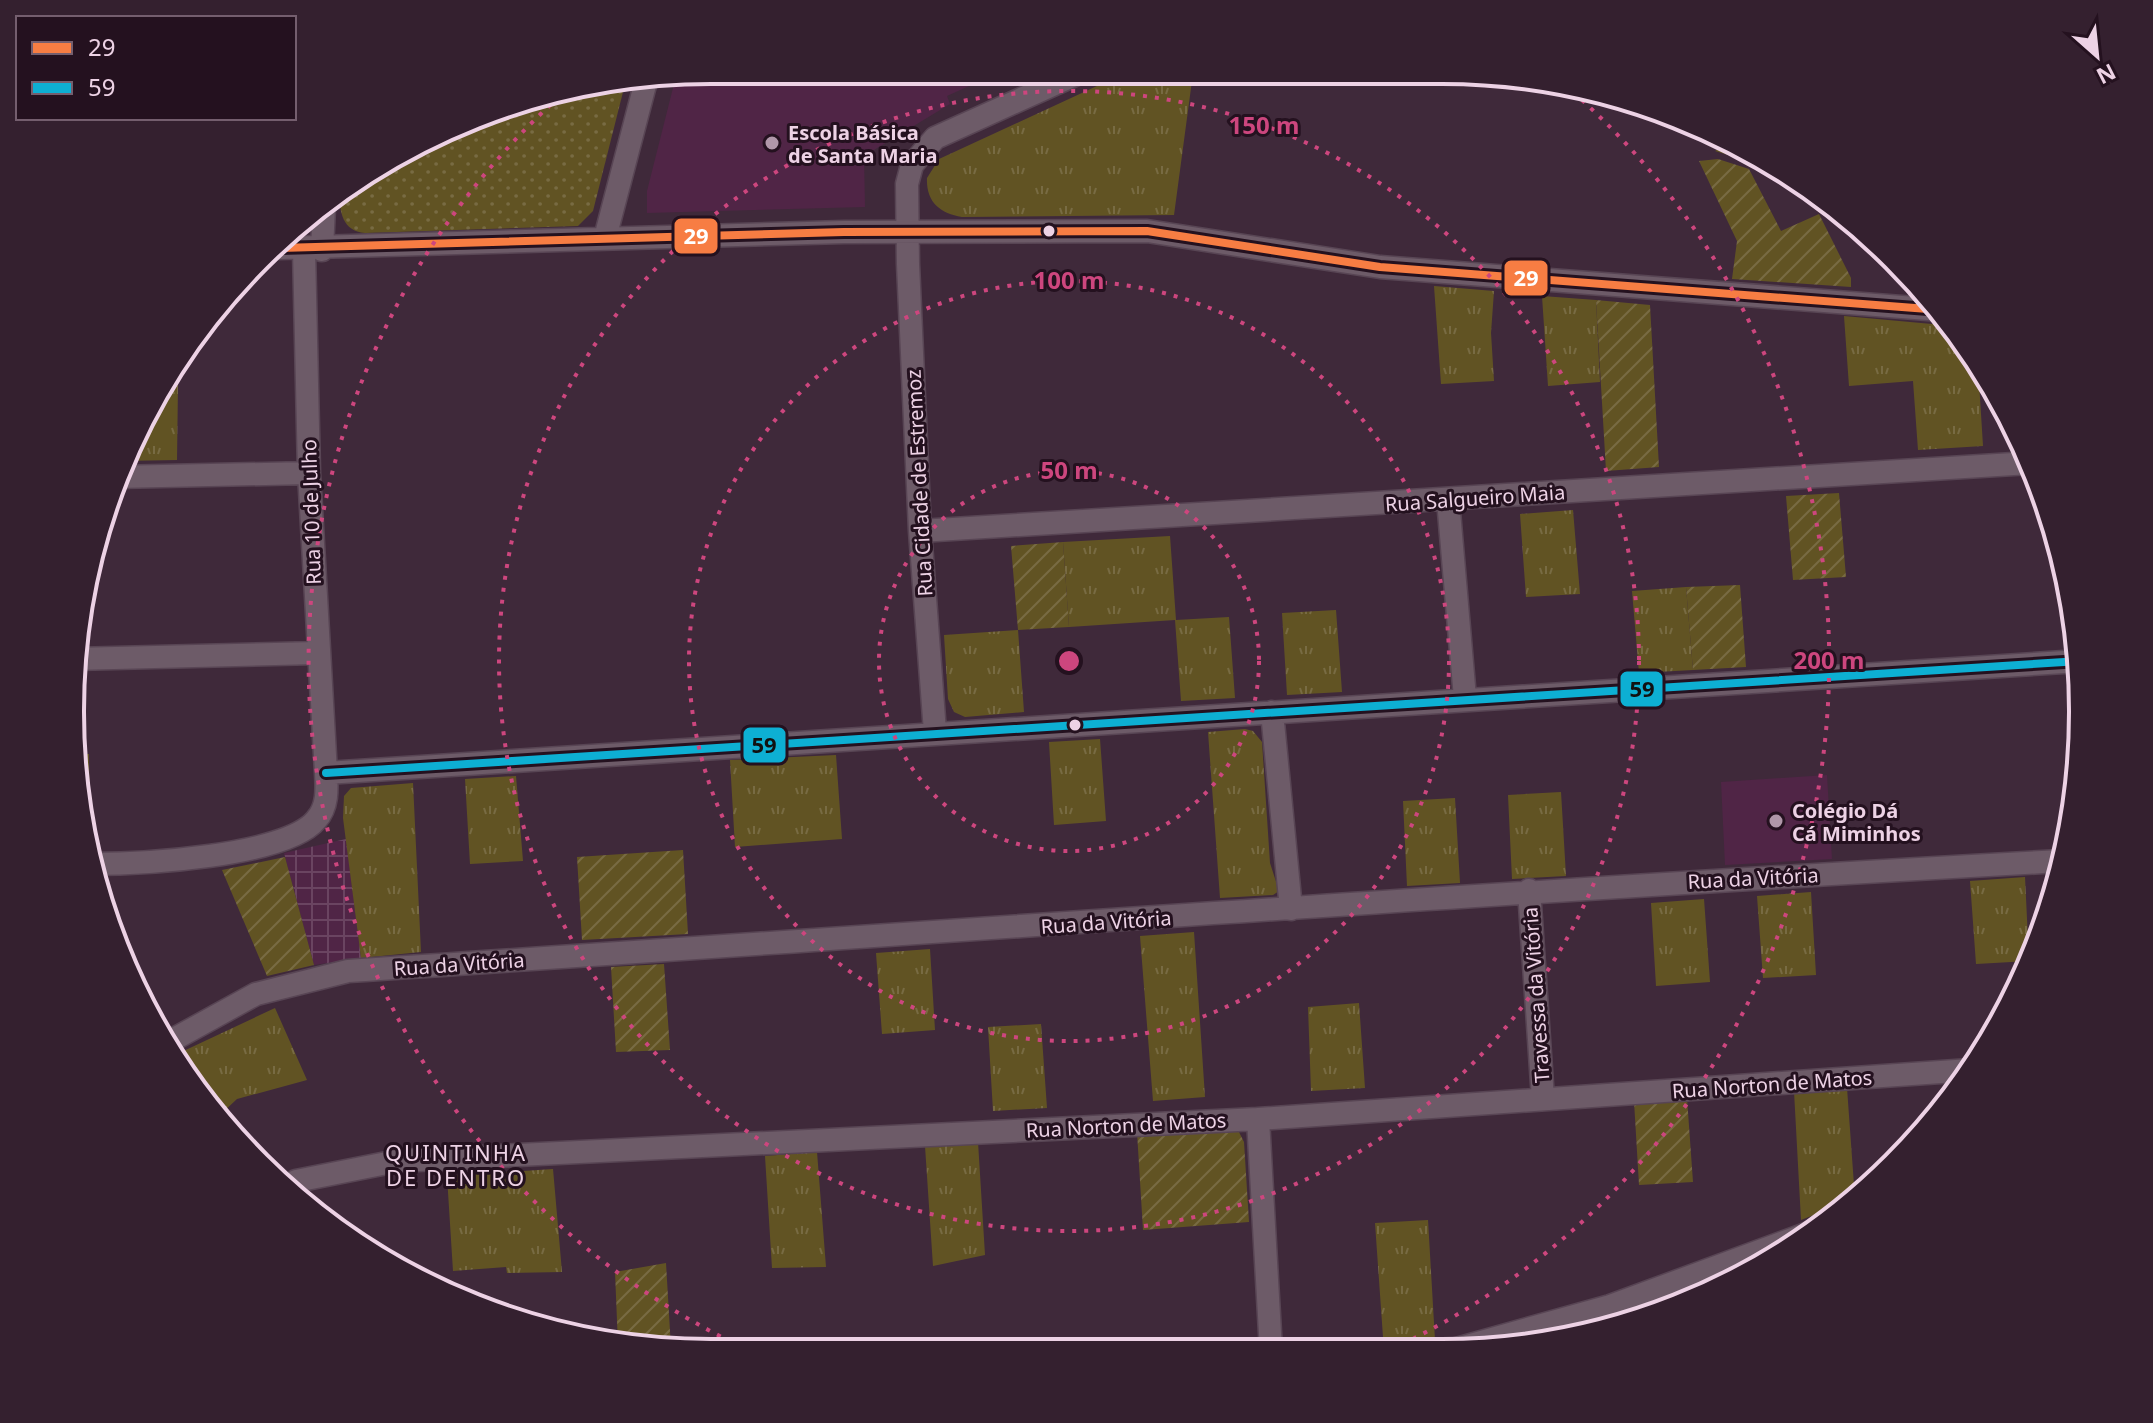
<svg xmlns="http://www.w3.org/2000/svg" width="2153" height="1423" viewBox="0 0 2153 1423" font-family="'Noto Sans',sans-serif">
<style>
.built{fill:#502546}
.industrial{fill:url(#industrial-grid)}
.grass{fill:url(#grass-tufts)}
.park{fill:url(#park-dots)}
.garden{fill:url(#garden-furrows)}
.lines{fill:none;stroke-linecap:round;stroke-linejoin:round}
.street-casing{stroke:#584554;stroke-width:25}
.street{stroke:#6d5b68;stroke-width:22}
.bus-1-casing{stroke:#24111f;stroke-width:14}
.bus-2-casing{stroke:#24111f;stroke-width:14}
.bus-1{stroke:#f77d43;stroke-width:8}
.bus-2{stroke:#0dafd3;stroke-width:8}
.ring{fill:none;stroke:#cd467e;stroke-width:4;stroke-dasharray:4 8}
.poi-dot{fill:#b097a9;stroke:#24111f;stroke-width:3}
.bus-dot{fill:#edd2e5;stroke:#24111f;stroke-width:3}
.labels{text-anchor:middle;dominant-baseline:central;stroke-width:6;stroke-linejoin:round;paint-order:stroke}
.poi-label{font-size:20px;font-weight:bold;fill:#edd2e5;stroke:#24111f;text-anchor:start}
.street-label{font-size:20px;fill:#edd2e5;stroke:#24111f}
.neighbourhood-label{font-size:22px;letter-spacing:2px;fill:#edd2e5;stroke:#24111f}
.rim{fill:none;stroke:#edd2e5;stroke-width:4}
.centre{fill:#cd467e;stroke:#24111f;stroke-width:4}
.ring-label{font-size:24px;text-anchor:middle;font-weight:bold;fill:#cd467e;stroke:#24111f;stroke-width:6;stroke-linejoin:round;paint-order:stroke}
.line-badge{stroke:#24111f;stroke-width:3}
.badge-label{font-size:22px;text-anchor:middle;font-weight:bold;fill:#fff}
.pale-badge-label{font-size:22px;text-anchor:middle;font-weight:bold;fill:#111}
</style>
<defs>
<pattern id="industrial-grid" width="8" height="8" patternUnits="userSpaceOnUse" patternTransform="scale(2)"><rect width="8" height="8" fill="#502546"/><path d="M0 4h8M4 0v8" fill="none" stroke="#6a4461"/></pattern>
<pattern id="grass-tufts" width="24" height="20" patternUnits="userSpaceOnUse" patternTransform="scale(2)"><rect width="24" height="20" fill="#615323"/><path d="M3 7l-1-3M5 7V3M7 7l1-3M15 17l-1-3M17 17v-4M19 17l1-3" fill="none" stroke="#786b43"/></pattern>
<pattern id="park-dots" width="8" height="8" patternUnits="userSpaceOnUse" patternTransform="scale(2)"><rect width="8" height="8" fill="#615323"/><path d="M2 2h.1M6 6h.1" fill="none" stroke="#786b43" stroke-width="1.8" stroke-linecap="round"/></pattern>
<pattern id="garden-furrows" width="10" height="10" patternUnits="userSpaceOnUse" patternTransform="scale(2)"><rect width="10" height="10" fill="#615323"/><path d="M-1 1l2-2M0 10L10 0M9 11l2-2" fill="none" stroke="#786b43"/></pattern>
</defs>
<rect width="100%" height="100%" fill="#3f293a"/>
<!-- built -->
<path class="built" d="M712,70L1000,72L947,96L950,104L864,156L865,207L647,213V191L676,76Z
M1827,775L1832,859L1725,865L1721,782Z"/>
<!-- industrial -->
<path class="industrial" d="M346,839L361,958L314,965L284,853Z"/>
<!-- grass -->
<path class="grass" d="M1125,73H1193L1174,215L962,217C940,213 926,202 927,178L939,159Z
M1434,286L1494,291L1491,333L1494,381L1441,384Z
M1542,296L1596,300L1600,382L1548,386Z
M1844,316L1954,326L1978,366L1983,446L1918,450L1913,381L1849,386Z
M166,384H178L177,460L122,461Z
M1573,510L1580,594L1526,597L1520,514Z
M1170,536L1176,620L1229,617L1235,698L1181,701L1175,620L1069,627L1063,542Z
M1686,587L1693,670L1639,673L1632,591Z
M1336,610L1342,692L1287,695L1282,613Z
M1018,630L1024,712L965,717L954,712L948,699L944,635Z
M1245,729L1253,731L1262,742L1270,863L1279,891L1273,895L1220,898L1208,732Z
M1100,739L1106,821L1054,825L1049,742Z
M80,754H89L90,848H89Z
M836,755L842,839L735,847L730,760Z
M516,776L523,861L470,864L465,779Z
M413,783L421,952L361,958L343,818L344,796L351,788Z
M1561,792L1566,876L1512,879L1508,795Z
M1455,798L1460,883L1407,886L1403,801Z
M2025,877L2029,961L1976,964L1970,881Z
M1811,892L1816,975L1763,978L1757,896Z
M1704,899L1710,982L1656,986L1651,903Z
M1194,932L1205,1097L1153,1101L1140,936Z
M930,949L935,1030L882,1034L876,953Z
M1359,1003L1365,1088L1311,1091L1308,1007Z
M275,1008L307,1080L237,1099L222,1113L175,1055Z
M1041,1024L1047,1108L993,1111L988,1027Z
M1847,1088L1855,1199L1801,1220L1794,1091Z
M978,1142L985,1255L933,1266L925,1146Z
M817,1152L826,1267L772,1268L765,1156Z
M553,1169L562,1272L507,1273L506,1267L453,1271L447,1176Z
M1428,1220L1435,1340L1384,1351L1375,1223Z
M1655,1306L1657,1313L1607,1331L1556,1340Z"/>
<!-- park -->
<path class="park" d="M625,84L593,211L578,226L365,233C342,231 340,212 339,193L355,178L506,104Z"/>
<!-- garden -->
<path class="garden" d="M1733,141L1753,155L1745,160L1715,151Z
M1718,159L1749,169L1781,231L1819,214L1851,278V287L1732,279L1737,241L1699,161Z
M1596,300L1650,305L1659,467L1606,471Z
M1839,493L1846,577L1793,580L1786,496Z
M1063,542L1069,627L1018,630L1011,546Z
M1740,585L1746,667L1693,670L1686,587Z
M683,850L688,934L582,940L577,857Z
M285,857L314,965L267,976L222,870Z
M664,964L670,1050L616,1052L611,967Z
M1687,1098L1693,1182L1639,1185L1634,1101Z
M1238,1130L1244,1142L1249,1222L1143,1230L1137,1132Z
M666,1263L671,1348L618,1345L615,1272Z"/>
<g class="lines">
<defs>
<path id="street" d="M605,238L646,81
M280,248L844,232L1147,231L1380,267L1941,310
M322,250L324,207
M116,477L309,473
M1448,500L1465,698
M920,531L2030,463
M74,659L317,653
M1272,712L1291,909
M935,732L920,531L908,264L907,184L912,165L935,138L1079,73
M326,773L2080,661
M90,864C139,864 285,857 316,820C328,807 327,789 326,773L309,473L304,250
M1529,890L1543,1099
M165,1044L256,994L348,971C919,934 1490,892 2062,861
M1258,1119L1271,1351
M286,1190L296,1181L397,1161L1258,1119L1970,1070
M1449,1351L1610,1306L1817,1230"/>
</defs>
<!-- street casing -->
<use href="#street" class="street-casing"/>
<!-- street -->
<use href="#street" class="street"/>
<defs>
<path id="bus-1" d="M280,248L844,232L1147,231L1380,267L1941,310"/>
<path id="bus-2" d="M326,773L2080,661"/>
</defs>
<!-- bus-1 casing -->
<use href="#bus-1" class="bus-1-casing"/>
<!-- bus-2 casing -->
<use href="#bus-2" class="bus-2-casing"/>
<!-- bus-1 -->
<use href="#bus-1" class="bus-1"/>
<!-- bus-2 -->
<use href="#bus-2" class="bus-2"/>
</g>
<!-- distance rings -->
<g class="ring">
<circle cx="1069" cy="661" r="190"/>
<circle cx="1069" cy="661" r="380"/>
<circle cx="1069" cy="661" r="570"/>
<path d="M742 1347A760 760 0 0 1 560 96M1573 92A760 760 0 0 1 1390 1350"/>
</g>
<!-- markers -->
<g class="poi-dot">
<circle cx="772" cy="143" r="8"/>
<circle cx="1776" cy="821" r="8"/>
</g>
<g class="bus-dot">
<circle cx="1049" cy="231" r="7"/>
<circle cx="1075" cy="725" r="7"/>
</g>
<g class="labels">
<!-- poi labels -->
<g class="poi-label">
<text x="788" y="132">Escola Básica<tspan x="788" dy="23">de Santa Maria</tspan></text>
<text x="1792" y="810">Colégio Dá<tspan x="1792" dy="23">Cá Miminhos</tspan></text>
</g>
<!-- street labels -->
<g class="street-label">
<text transform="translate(919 483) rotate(-93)">Rua Cidade de Estremoz</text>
<text transform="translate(1475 498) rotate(-4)">Rua Salgueiro Maia</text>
<text transform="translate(311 512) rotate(-92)">Rua 10 de Julho</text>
<text transform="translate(1753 878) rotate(-3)">Rua da Vitória</text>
<text transform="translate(1106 922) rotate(-4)">Rua da Vitória</text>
<text transform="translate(459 964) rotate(-4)">Rua da Vitória</text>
<text transform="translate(1536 995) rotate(-94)">Travessa da Vitória</text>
<text transform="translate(1772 1084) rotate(-4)">Rua Norton de Matos</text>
<text transform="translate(1126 1125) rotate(-3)">Rua Norton de Matos</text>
</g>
<!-- neighbourhood labels -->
<g class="neighbourhood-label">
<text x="456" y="1152">QUINTINHA<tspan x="456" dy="25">DE DENTRO</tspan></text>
</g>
</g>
<!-- crop -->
<path d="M0 0H2153V1423H0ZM711 84H1442A627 627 0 0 1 2069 711V712A627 627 0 0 1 1442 1339H711A627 627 0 0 1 84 712V711A627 627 0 0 1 711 84Z" fill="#34202f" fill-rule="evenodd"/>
<path class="rim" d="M711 84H1442A627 627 0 0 1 2069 711V712A627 627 0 0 1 1442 1339H711A627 627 0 0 1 84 712V711A627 627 0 0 1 711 84Z"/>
<circle cx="1069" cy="661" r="12" class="centre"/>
<g class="ring-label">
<text x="1264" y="134">150 m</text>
<text x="1069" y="289">100 m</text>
<text x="1069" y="479">50 m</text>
<text x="1829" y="669">200 m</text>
</g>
<g class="line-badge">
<rect x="673" y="217" width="46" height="38" rx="8" fill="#f77d43"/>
<rect x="1503" y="259" width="46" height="38" rx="8" fill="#f77d43"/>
<rect x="1619" y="670" width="45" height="38" rx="8" fill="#0dafd3"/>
<rect x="742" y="726" width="45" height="38" rx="8" fill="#0dafd3"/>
</g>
<g class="badge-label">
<text x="696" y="244">29</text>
<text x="1526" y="286">29</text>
</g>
<g class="pale-badge-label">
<text x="1642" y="697">59</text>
<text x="764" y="753">59</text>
</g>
<!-- legend -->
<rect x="16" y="16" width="280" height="104" fill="#24111f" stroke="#745e6e" stroke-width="2"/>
<rect x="32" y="42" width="40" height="12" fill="#f77d43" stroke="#745e6e" stroke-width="2"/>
<text x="88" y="56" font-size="24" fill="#edd2e5">29</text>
<rect x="32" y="82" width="40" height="12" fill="#0dafd3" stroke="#745e6e" stroke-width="2"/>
<text x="88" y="96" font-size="24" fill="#edd2e5">59</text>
<!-- north arrow -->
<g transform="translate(2097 56) rotate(153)" stroke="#24111f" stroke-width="6" paint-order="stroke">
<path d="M0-6L14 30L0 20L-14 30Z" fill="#edd2e5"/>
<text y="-12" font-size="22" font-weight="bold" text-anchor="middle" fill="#edd2e5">N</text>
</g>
</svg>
